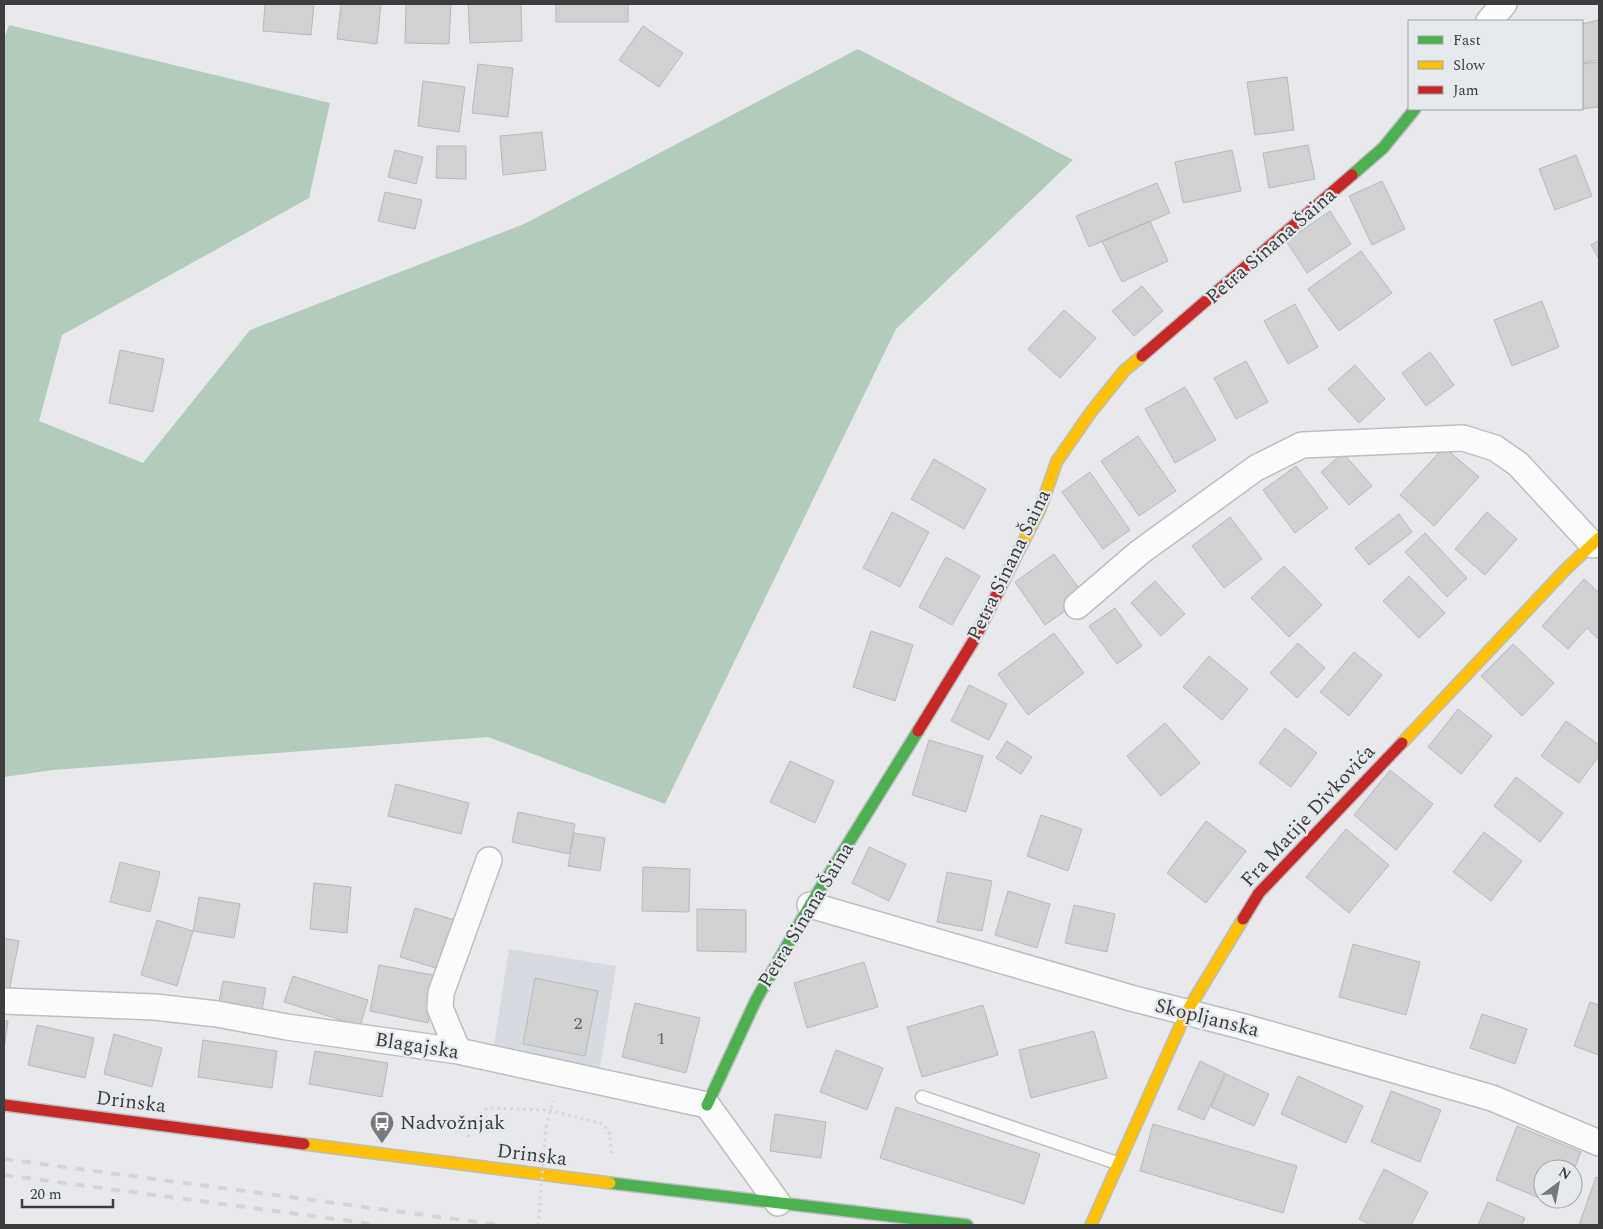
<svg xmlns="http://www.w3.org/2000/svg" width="1603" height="1229" viewBox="0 0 1603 1229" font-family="Spectral,serif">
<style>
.built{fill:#d5dbe1}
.forest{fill:#b3cbbb}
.building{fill:#d0d1d3;stroke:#b8b9ba}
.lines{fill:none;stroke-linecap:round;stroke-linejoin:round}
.lane-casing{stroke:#bdbec0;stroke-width:15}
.street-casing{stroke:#bdbec0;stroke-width:28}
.fast-casing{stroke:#bdbec0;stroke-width:14}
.slow-casing{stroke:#bdbec0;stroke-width:14}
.jam-casing{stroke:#bdbec0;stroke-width:14}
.path{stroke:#d5d5d6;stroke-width:3;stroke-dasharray:2.5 4;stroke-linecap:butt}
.lane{stroke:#fbfcfc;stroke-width:12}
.street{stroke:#fbfcfc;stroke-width:25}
.fast{stroke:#4caf50;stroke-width:11}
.slow{stroke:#ffc107;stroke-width:11}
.jam{stroke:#c62828;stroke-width:11}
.rail{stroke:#d4d5d5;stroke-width:4;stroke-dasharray:9 9;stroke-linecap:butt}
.path-bridge{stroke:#d5d5d6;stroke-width:3;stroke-dasharray:2.5 4;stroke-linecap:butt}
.labels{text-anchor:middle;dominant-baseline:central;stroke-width:4.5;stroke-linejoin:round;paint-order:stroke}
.number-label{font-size:18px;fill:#626466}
.street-label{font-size:20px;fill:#3b3d3e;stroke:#e6e9ed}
.poi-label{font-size:20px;fill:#3b3d3e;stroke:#e6e9ed;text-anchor:start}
</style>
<rect width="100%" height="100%" fill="#e7e9ec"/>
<!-- built -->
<path class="built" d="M509,949L616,966L599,1075L492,1058Z"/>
<!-- forest -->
<path class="forest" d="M9,25L330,103L309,198L62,335L39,421L143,463L250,330L524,224L858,49L1073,160L896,329L665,804L488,737L53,770L4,777V39Z"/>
<!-- building -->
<path class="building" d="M265,4H314L311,35L263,31Z
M341,4H381L377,44L337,39Z
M406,4H451L449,44L405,43Z
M468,4H521L522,41L470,43Z
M556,4H628V22H556Z
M1599,20V60L1582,63V24Z
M643,26L683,53L659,87L619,60Z
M1599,62V107L1579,109H1582V64Z
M478,64L513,68L508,117L472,113Z
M1287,77L1294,130L1255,135L1247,82Z
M423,81L465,87L459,132L418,126Z
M542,132L546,170L503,175L500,136Z
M1308,145L1315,179L1269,188L1263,153Z
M437,146H466V179L436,178Z
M395,150L423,157L416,184L388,177Z
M1232,150L1241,191L1183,203L1175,162Z
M1576,155L1592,196L1555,210L1539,169Z
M1382,181L1405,229L1372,245L1349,196Z
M1157,183L1170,213L1089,247L1076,216Z
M385,192L422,200L415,229L378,221Z
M1330,211L1351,244L1307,273L1286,241Z
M1150,221L1168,261L1122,282L1102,241Z
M1599,240V259L1591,245Z
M1361,251L1392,293L1339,331L1308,289Z
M1142,286L1163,311L1134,336L1112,311Z
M1542,301L1559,347L1512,366L1494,320Z
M1295,304L1318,347L1288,364L1264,321Z
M1064,310L1096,338L1060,378L1028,349Z
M120,350L164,359L153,412L109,403Z
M1430,352L1454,385L1426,406L1402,373Z
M1246,361L1268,402L1236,419L1214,378Z
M1355,365L1385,399L1359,423L1328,389Z
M1185,387L1216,440L1175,463L1145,409Z
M1138,436L1176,491L1139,516L1101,461Z
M1444,447L1479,477L1434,526L1400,495Z
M1343,453L1372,486L1349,505L1321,472Z
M934,459L986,489L964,529L911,499Z
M1296,466L1328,508L1295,533L1263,490Z
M1090,472L1130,530L1103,549L1062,492Z
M892,512L929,532L900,587L863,568Z
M1487,512L1517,539L1485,575L1455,549Z
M1399,514L1412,532L1369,565L1355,548Z
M1230,517L1262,559L1224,588L1192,546Z
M1425,533L1467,578L1447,597L1405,552Z
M1054,554L1085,597L1045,625L1015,582Z
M946,557L980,576L952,625L919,607Z
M1284,566L1322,605L1289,637L1251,598Z
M1409,576L1445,613L1419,638L1383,601Z
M1584,579L1599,593V640L1587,628L1568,649L1542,626Z
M1155,581L1185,614L1161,636L1131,603Z
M1115,608L1142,646L1117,664L1089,626Z
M871,631L913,645L895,701L853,687Z
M1054,633L1084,673L1028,715L998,674Z
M1298,643L1325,668L1297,698L1270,673Z
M1513,644L1554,683L1522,716L1481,676Z
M1354,652L1382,675L1349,716L1320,692Z
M1209,656L1248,689L1222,720L1183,687Z
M969,685L1007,704L989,740L951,721Z
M1458,709L1492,736L1461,774L1428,747Z
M1566,721L1599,745V756L1579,783L1541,756Z
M1165,723L1200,763L1161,796L1127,756Z
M1285,728L1317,753L1291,787L1259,763Z
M929,740L983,756L966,812L912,795Z
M1007,741L1032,757L1021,774L996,758Z
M790,761L834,781L815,823L770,802Z
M1390,770L1433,804L1396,850L1354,815Z
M1516,777L1563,813L1540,842L1494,806Z
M396,784L469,803L461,834L388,816Z
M518,812L575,824L569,854L512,842Z
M1041,815L1082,829L1068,871L1027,856Z
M1206,821L1246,851L1206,903L1167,873Z
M1346,829L1389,865L1349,913L1306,877Z
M1484,832L1522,861L1491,901L1453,872Z
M574,833L605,838L600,871L568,866Z
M869,847L906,864L889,901L852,883Z
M120,862L160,872L150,912L110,902Z
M643,867L690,869L689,912L642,911Z
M947,872L992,881L982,931L937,922Z
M314,883L351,887L347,933L310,929Z
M1008,891L1050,904L1037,948L995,935Z
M199,897L240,904L234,938L193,931Z
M1074,905L1115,914L1107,952L1065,943Z
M415,908L458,921L442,970L400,957Z
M697,909L746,910V952L697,951Z
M157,920L193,931L177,986L141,975Z
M4,938L19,941L9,991L4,990Z
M1353,944L1420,962L1406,1015L1339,997Z
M864,962L878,1007L807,1028L794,983Z
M379,965L438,976L428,1023L370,1011Z
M293,976L368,1000L360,1026L284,1002Z
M535,978L598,991L585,1056L523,1044Z
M223,981L266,988L261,1015L218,1007Z
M1590,1002L1599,1005V1055L1574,1046Z
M635,1003L700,1018L686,1073L622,1057Z
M983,1005L998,1055L922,1077L907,1027Z
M1482,1014L1527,1029L1515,1064L1470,1048Z
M4,1020L8,1021L4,1049Z
M37,1025L94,1038L85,1078L28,1065Z
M1094,1031L1107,1078L1031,1098L1019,1050Z
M114,1034L162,1048L152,1087L104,1074Z
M203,1040L277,1051L272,1088L198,1077Z
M836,1050L883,1068L867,1110L820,1092Z
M315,1051L388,1063L382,1097L309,1084Z
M1200,1061L1225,1073L1204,1120L1178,1109Z
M1226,1074L1269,1094L1254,1126L1211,1107Z
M1298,1076L1363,1106L1346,1143L1281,1114Z
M1391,1091L1441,1110L1420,1162L1371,1142Z
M896,1107L1040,1154L1024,1204L880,1158Z
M775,1114L826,1122L821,1158L770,1151Z
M1153,1124L1297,1166L1283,1213L1140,1171Z
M1517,1126L1581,1152L1573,1172V1169H1543V1199H1562L1559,1206L1496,1180Z
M1384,1169L1428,1192L1411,1225H1371L1359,1219Z
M1596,1177L1599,1178V1225H1579Z
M1488,1202L1525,1218L1522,1225H1478Z"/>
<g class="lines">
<defs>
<path id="lane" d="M922,1097L1117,1163"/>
<path id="street" d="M1489,21L1504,4
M1077,606L1140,552L1256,468L1302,445L1463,438L1495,448L1518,464L1593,545
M810,905L1131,998L1241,1026L1492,1098L1599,1143
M4,1001L155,1007L217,1014L287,1027L458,1051L707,1105L778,1203
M458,1051L440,1008L441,993L489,860"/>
<path id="fast" d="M1352,175L1383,148L1415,109
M707,1105L756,1000L810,905L918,731
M610,1183L967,1225"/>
<path id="slow" d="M1013,562L1040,509L1057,461L1091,412L1124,371L1142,356
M1402,743L1566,569L1599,538
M304,1144L610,1183
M1091,1225L1186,1013L1243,919"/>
<path id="jam" d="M1142,356L1352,175
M918,731L974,640L1013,562
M1243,919L1259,893L1402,743
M4,1105L304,1144"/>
</defs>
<!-- lane casing -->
<use href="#lane" class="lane-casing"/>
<!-- street casing -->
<use href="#street" class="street-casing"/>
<!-- fast casing -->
<use href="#fast" class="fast-casing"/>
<!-- slow casing -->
<use href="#slow" class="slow-casing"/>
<!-- jam casing -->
<use href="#jam" class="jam-casing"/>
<!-- path -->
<path class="path" d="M546,1127L553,1101
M468,1137L477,1118L487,1108L549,1110L603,1124L610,1134L611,1153"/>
<!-- lane -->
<use href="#lane" class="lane"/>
<!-- street -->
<use href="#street" class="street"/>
<!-- fast -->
<use href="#fast" class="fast"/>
<!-- slow -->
<use href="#slow" class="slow"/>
<!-- jam -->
<use href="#jam" class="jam"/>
<!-- rail -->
<path class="rail" d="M4,1159L500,1225
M4,1175L380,1225"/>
<!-- path-bridge -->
<path class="path-bridge" d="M538,1225L546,1127"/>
</g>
<!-- icons -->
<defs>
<symbol id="bus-pin" viewBox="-11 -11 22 30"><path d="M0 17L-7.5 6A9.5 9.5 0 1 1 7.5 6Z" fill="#77797b" stroke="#e6e9ed"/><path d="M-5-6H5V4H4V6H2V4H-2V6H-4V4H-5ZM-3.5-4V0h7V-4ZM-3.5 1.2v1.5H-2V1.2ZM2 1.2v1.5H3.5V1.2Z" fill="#fff"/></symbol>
</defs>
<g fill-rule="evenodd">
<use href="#bus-pin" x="368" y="1109" width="28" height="38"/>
</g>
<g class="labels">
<!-- number labels -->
<g class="number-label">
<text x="578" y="1023">2</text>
<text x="661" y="1038">1</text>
</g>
<!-- street labels -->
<g class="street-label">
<text transform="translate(1271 246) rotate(-41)">Petra Sinana Šaina</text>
<text transform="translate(1009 565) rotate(-64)">Petra Sinana Šaina</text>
<text transform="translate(1308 816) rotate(-47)">Fra Matije Divkovića</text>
<text transform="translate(806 915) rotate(-59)">Petra Sinana Šaina</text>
<text transform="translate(1207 1018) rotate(14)">Skopljanska</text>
<text transform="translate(417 1046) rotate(9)">Blagajska</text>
<text transform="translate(131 1102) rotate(7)">Drinska</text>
<text transform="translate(532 1155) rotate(7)">Drinska</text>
</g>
<!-- poi labels -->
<g class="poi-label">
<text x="400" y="1123">Nadvožnjak</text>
</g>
</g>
<!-- border -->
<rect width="1603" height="1229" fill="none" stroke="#3b3d3e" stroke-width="10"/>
<!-- legend -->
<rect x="1408" y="20" width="175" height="90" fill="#e6e9ed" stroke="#a2a4a7"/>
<rect x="1418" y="36" width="25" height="8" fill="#4caf50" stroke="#a2a4a7"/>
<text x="1453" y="45" font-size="15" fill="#3b3d3e">Fast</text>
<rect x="1418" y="61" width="25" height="8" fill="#ffc107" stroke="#a2a4a7"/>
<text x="1453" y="70" font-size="15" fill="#3b3d3e">Slow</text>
<rect x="1418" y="86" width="25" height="8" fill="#c62828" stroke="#a2a4a7"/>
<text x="1453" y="95" font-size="15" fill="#3b3d3e">Jam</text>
<!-- north arrow -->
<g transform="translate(1558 1184) rotate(32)"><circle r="24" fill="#e6e9ed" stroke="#a2a4a7"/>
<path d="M0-4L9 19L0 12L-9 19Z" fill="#77797b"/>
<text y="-8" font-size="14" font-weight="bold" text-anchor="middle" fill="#3b3d3e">N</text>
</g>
<!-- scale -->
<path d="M22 1199v8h91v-8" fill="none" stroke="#3b3d3e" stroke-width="2.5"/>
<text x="30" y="1199" font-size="15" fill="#3b3d3e" stroke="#e6e9ed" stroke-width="4" paint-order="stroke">20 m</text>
</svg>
